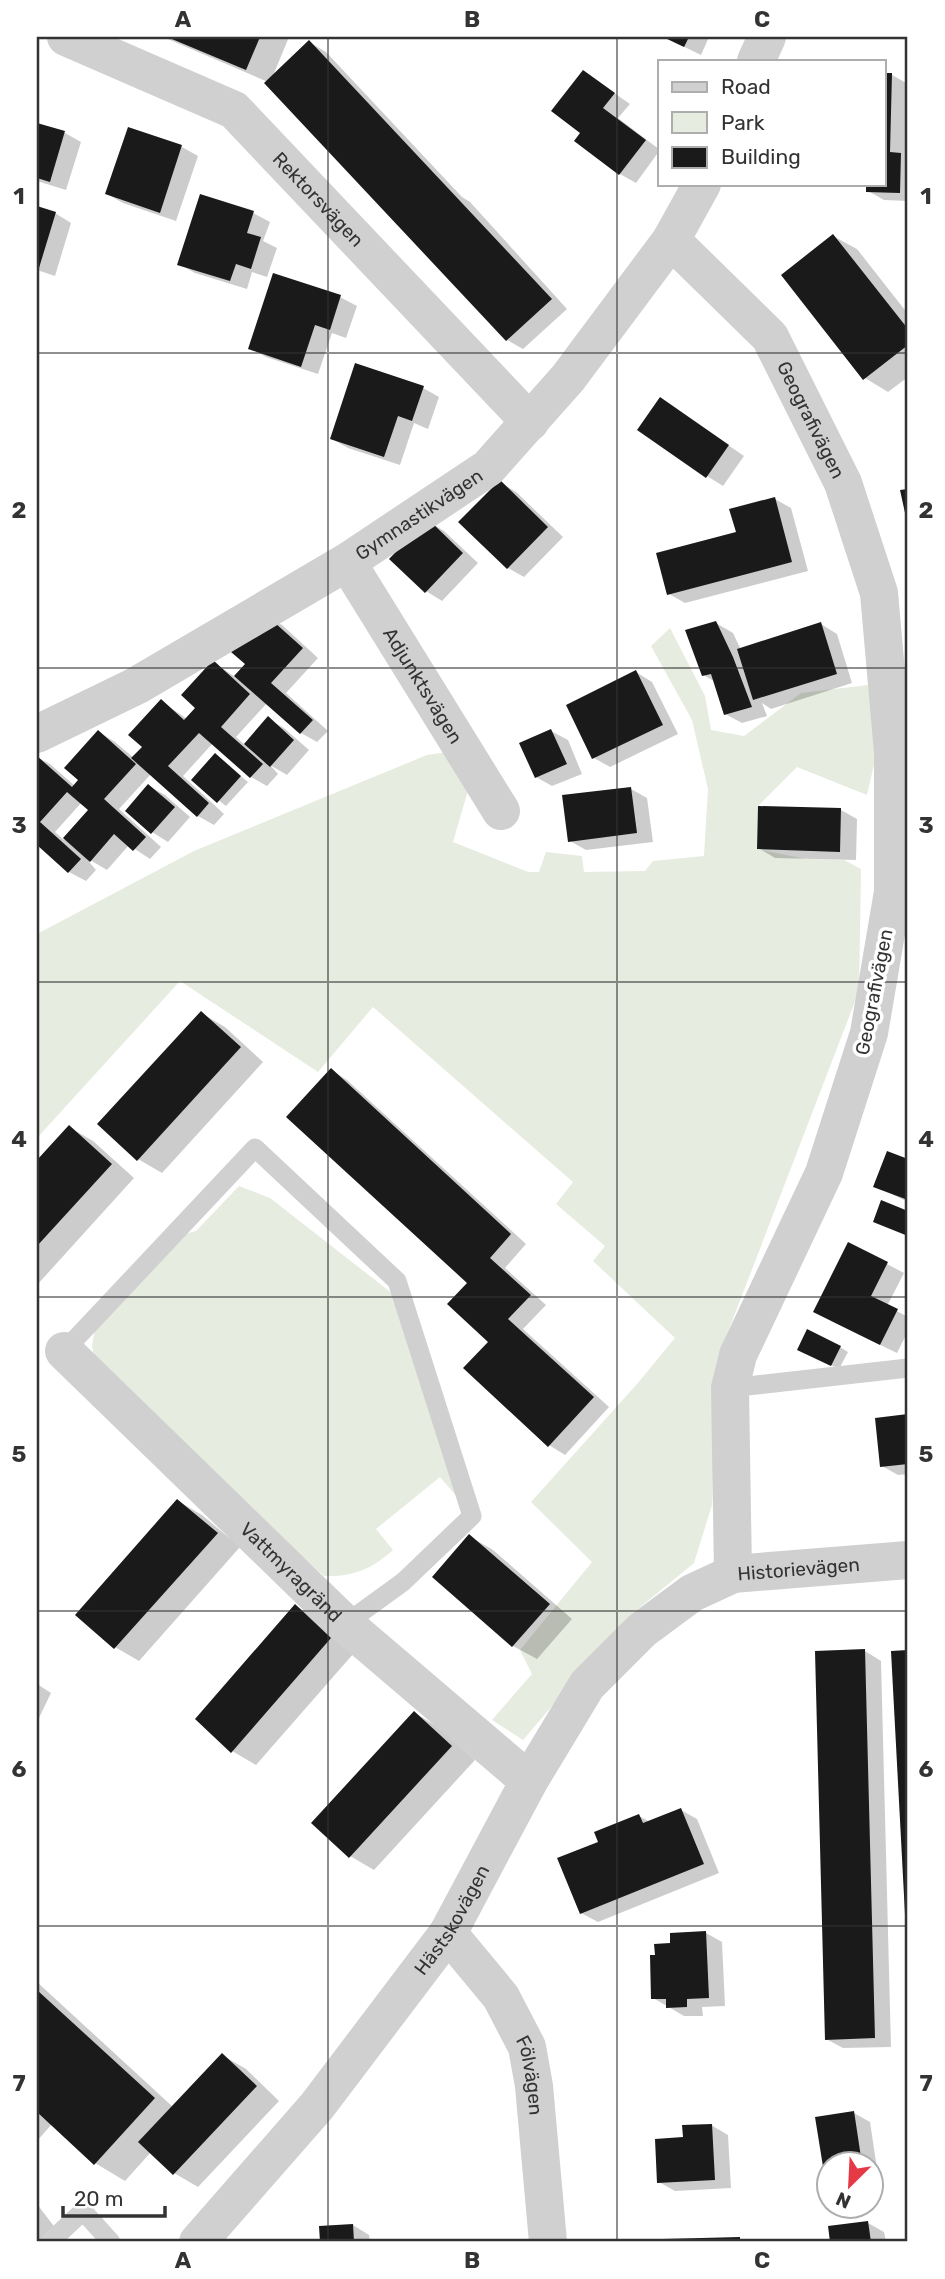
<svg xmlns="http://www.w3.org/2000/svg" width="945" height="2279" viewBox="0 0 945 2279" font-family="Rubik,sans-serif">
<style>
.green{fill:#e6ecdf}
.shadow{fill:#0003;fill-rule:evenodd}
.building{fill:#1a1a1a}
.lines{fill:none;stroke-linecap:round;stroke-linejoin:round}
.service{stroke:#d0d0d0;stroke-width:19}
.minor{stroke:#d0d0d0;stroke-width:38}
.grid{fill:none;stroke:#333;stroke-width:2;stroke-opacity:0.55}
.labels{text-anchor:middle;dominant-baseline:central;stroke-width:7;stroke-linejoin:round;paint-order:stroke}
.street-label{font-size:19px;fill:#333;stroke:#fff}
.neatline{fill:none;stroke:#333;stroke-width:2.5}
.grid-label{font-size:23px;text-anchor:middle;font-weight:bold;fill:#333}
</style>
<rect width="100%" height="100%" fill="#fff"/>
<!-- green -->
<path class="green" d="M670,628L705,696L711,730L744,736L801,693L868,685L879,743L867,795L797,767L758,806L757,849L805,859L844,860L861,869L859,991L716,1363L712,1505L694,1563L627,1618L523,1740L492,1720L532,1674L520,1650L592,1562L531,1502L637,1384L675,1338L593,1261L605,1246L556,1204L573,1182L373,1007L318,1072L180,981L37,1138V934L194,851L427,755L448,752L469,787L453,842L528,872H539L546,852L582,856L584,872L645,871L653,861L704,856L708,789L692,720L651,646Z
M239,1186L270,1198L393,1294L458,1498L440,1477L376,1529L393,1550C372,1569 353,1577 324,1576L109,1383L95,1362L92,1346L96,1322L185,1234L196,1231Z"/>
<!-- shadow -->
<path class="shadow" d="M163,37H289L272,78L309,42L326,52L462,197L470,202L567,309L523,349L507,340L268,82Z
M664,37H709L701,55Z
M584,72L630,104L618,118L660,150L636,183L620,174L583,133Z
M884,74L892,75L908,84L906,157L908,159V201L884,200L868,191V184H884Z
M37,125L65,133L81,142L66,190L37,181Z
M129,129L182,147L198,156L176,221L123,203L107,194Z
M37,208L55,213L71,223L55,276L37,270Z
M253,213L270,222L263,241L277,248L267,277L252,272L247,289L195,273L179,264Z
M833,236L857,249L908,314V377L888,392L865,378Z
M274,275L340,297L357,306L346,338L332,333L318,374L266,357L250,348Z
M423,388L439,397L428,429L414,423L400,465L348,448L332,439Z
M676,409L744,456L723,486L707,476Z
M500,482L516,492L563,537L524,577L508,568Z
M775,499L791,508L808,571L685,603L669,594Z
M428,521L444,531L478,563L442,601L426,591Z
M265,616L282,625L318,658L286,693L328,731L317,742L301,733L267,703L236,737L245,745L268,719L284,728L309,750L287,775L270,765L278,774L267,786L251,777L213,743L183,776L224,814L214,825L198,816L151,774L119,809L161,847L150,859L129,845L107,870L85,857L96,870L86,881L69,872L37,843V757L50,764L75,786L81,780L99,732L115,742L134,758L144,747L161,701L187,719L197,708L213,662L235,677L247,664ZM82,802L90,810L64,840L55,832Z
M716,623L733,633L741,650L821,624L837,634L852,683L771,709L762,703L767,716L742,723L725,714L716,682L703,675Z
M636,672L652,682L678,734L610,767L594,758Z
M551,731L568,740L582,774L552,786L536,777Z
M215,755L248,782L226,806L193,780Z
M149,786L165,795L190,817L168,842L152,832Z
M631,789L647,798L653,842L586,850L570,841Z
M759,807L841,810L857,819L856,860L775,858L758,848Z
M201,1013L225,1027L263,1062L162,1173L138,1159Z
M331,1070L347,1080L526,1244L505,1268L546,1305L523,1329L609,1407L565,1455L549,1445L490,1342L469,1283Z
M69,1127L93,1141L134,1178L37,1285V1163Z
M888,1153L908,1161V1202L875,1186Z
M849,1244L904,1273L887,1306L908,1317V1331L897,1353L831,1321Z
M840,1347L848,1352L839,1369L807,1353Z
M908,1416V1474L898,1475L882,1466L877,1419Z
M178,1501L202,1515L240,1547L139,1661L115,1647Z
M469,1536L493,1550L572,1619L537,1659L513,1646Z
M296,1606L319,1620L354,1653L256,1765L232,1751Z
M865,1651L881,1661L891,2047L843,2048L826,2039Z
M908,1652V1939L893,1653Z
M37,1684L51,1693L37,1722Z
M415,1713L438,1727L475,1760L374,1870L350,1856Z
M681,1810L697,1819L719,1873L598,1922L581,1913L639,1816L650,1822Z
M706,1933L722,1942L725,2006L702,2007L703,2016H684L653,1998L657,1957L672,1945Z
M37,1982L173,2107L222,2055L246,2069L279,2101L198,2187L174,2173L151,2152L125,2181L95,2163L52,2124L37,2141Z
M854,2113L870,2122L879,2182L872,2183V2164H830V2180L826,2178L817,2118Z
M711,2125L728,2135L731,2188L675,2191L659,2182L684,2139Z
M37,2204L66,2242H37Z
M868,2223L884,2232L886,2242H832L830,2228Z
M353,2225L369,2235L370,2242H322L320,2228Z
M739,2239L745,2242H665V2241Z"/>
<!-- building -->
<path class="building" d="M167,37H260L246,70Z
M663,37H689L684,47Z
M309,40L552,299L506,341L264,83Z
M583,70L615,93L603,108L646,140L619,175L574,141L580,133L551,111Z
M884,73H892L890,152L901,153L900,193L866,192V184H884Z
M37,123L65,131L50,182L37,178Z
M128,127L182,145L160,213L105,194Z
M200,194L254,211L247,233L261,237L251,269L236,264L230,281L177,265Z
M37,206L56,212L39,268L37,267Z
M833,234L908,329V345L863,380L781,275Z
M273,273L341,295L330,330L315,325L301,367L248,349Z
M355,363L424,386L412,421L398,416L384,457L330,439Z
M660,397L729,445L706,478L637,430Z
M500,480L548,527L507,569L458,522Z
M908,489V522H907L900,490Z
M775,497L792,562L667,595L656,553L736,532L729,509Z
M428,519L463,553L425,593L389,559Z
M265,614L303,648L271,683L313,720L300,734L234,676L245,664L231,652Z
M716,621L733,657L752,707L724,715L711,674L702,676L685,630Z
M821,622L837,674L753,700L737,649Z
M213,660L250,694L221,727L263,764L250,778L199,733L168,766L209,803L197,817L131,758L142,747L128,735L161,699L184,720L195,708L181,695Z
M636,670L663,725L592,759L566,705Z
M268,716L294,740L270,767L244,744Z
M551,729L567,764L535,778L519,743Z
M98,730L136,764L104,799L146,837L133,851L114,834L90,862L63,838L88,810L67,792L40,822L81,859L68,873L37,845V756L72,787L78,780L64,768Z
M215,753L241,776L217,803L191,780Z
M148,784L175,807L151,834L125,811Z
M631,787L637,833L568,842L562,795Z
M758,806L841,808L840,852L757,849Z
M201,1011L241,1047L137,1161L97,1124Z
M331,1068L511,1234L490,1258L531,1295L508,1319L594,1397L548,1447L463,1368L488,1342L447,1304L467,1283L286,1117Z
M69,1125L112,1164L37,1246V1160Z
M887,1151L908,1159V1200L873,1187Z
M881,1200L908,1211V1236L873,1222Z
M848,1242L888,1262L871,1296L898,1309L880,1345L813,1312Z
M807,1329L841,1346L831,1366L797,1350Z
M908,1414V1464L880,1467L875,1418Z
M177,1499L218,1533L114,1649L75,1615Z
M469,1534L550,1604L512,1647L432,1577Z
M295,1604L331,1638L231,1753L195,1719Z
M865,1649L875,2038L825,2040L815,1651Z
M908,1650V1933H906L891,1651Z
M414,1711L452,1746L349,1858L311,1823Z
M681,1808L704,1864L580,1914L557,1858L598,1842L594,1832L639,1814L643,1823Z
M706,1931L709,1998L687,1999V2007L666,2008V1999H651L650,1955H655L654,1944L670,1943V1933Z
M37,1990L155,2098L94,2165L37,2112Z
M222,2053L257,2086L173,2175L138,2142Z
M854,2111L862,2164H830V2179H825L815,2117Z
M712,2124L715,2180L657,2183L655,2139L683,2137L682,2125Z
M868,2221L871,2242H830L828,2226Z
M353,2224L354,2242H320L319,2226Z
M740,2237V2242H663V2239Z"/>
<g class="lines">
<!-- service -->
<path class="service" d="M64,1351L255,1148L397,1281L472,1516L403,1582L345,1624
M730,1388L908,1368
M50,2242L83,2211L111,2242"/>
<!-- minor -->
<g class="minor">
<path id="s1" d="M66,37L234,110L530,422"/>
<path d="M756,61L767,37"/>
<path id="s2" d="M671,240L770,337L843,483L879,593L893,752V892L869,1033L824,1173L738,1355L730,1388L733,1574"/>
<path id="s3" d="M347,562L501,811"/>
<path id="s4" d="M37,734L136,686L347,562L488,468L568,378L671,240L702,184"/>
<path id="s5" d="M64,1351L345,1624L529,1781"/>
<path id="s6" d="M448,1933L501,1997L527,2047L534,2086L548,2242"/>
<path id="s7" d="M198,2242L317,2106L448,1933L529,1781L587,1685L642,1630L692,1593L733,1574L908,1560"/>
</g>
</g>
<!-- grid -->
<path class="grid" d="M328,37V2242M617,37V2242M37,353H908M37,668H908M37,982H908M37,1297H908M37,1611H908M37,1926H908"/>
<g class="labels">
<!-- street labels -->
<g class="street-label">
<text stroke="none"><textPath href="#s1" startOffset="306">Rektorsvägen</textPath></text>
<text stroke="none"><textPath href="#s2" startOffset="231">Geografivägen</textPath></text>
<text stroke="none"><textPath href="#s4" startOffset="441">Gymnastikvägen</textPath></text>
<text stroke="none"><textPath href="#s3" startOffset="145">Adjunktsvägen</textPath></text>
<text transform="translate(874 992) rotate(-79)">Geografivägen</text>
<text stroke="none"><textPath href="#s7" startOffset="933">Historievägen</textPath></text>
<text stroke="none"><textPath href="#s5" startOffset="317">Vattmyragränd</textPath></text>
<text stroke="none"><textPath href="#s7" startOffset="411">Hästskovägen</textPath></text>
<text stroke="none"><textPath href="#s6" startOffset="168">Fölvägen</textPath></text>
</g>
</g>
<!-- border -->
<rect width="945" height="2279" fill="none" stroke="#ffffff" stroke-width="77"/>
<!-- legend -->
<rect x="658" y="60" width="228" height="126" fill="#ffffff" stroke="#adadad" stroke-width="2"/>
<rect x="672" y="82" width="35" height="10" fill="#d0d0d0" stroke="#adadad" stroke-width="2"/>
<text x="721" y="94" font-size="21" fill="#333333">Road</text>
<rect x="672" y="112" width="35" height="21" fill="#e6ecdf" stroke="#adadad" stroke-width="2"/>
<text x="721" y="130" font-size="21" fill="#333333">Park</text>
<rect x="672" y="147" width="35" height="21" fill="#1a1a1a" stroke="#adadad" stroke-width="2"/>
<text x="721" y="164" font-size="21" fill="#333333">Building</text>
<!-- north arrow -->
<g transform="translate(850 2185) rotate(204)"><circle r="33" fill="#ffffff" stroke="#adadad" stroke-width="2"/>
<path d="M0-5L12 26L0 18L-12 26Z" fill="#e63946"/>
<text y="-10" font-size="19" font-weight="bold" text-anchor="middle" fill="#333333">N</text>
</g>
<!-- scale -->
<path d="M63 2206v10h102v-10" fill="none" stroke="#333333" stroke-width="3.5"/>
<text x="74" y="2206" font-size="21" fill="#333333" stroke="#ffffff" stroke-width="5" paint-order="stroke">20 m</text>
<rect x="38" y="38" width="868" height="2202" class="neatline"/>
<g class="grid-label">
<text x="183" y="27">A</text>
<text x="472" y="27">B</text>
<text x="762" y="27">C</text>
<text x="19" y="204">1</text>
<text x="926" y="204">1</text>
<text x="19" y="518">2</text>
<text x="926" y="518">2</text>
<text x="19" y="833">3</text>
<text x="926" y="833">3</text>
<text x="19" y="1147">4</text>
<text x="926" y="1147">4</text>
<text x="19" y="1462">5</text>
<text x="926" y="1462">5</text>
<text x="19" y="1777">6</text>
<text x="926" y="1777">6</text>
<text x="19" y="2091">7</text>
<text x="926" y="2091">7</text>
<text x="183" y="2268">A</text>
<text x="472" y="2268">B</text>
<text x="762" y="2268">C</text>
</g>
</svg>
